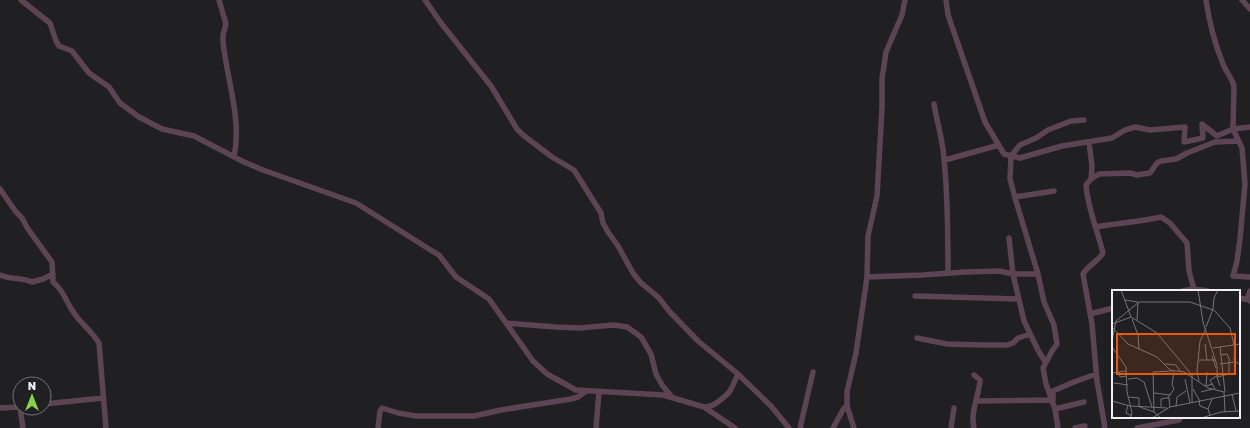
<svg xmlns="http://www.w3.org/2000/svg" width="1250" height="428" viewBox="0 0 1250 428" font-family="'Golos Text',sans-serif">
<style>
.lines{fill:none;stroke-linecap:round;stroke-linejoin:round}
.minor{stroke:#5d4455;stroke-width:5.5}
.inset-road{fill:none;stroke:#747375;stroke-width:1}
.view{fill:#e8590c;fill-opacity:0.15;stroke:#e8590c;stroke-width:2}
.inset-edge{fill:none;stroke:#f1f1f3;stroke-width:2}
</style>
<rect width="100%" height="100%" fill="#201f21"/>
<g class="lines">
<!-- minor -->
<path class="minor" d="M21,0L50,23L56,41L59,46L72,51L89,73L109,87L120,103L139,117L162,129L194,136L244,162L263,170L356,203L429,249L439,255L456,277L489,299L533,361L547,374L576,390L663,395L704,407L735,428
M219,0L226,24L223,35V42C227,80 242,119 234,157
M425,0L441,23L491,86L517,129L523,135L552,157L574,170L601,213L603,223L608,232L618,246L633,273L640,282L659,298L669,311L698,341L738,374L771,406L789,428
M946,0L948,15L985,122L1004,154L1020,158L1062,146L1112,138L1125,130L1135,127L1150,130L1185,127L1184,142L1203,138L1202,124L1217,136L1233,129L1250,127
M1206,0C1209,21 1215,44 1223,64C1226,72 1232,78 1234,86L1233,129L1242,148L1245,184L1240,239L1237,261L1233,276L1250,277
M1242,0L1250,9
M934,104C937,123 943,140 944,159C948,197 948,235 948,273
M1089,142L1092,166L1091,179L1086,185C1088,209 1097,229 1103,253C1098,262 1088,265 1083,274L1092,324L1097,381L1105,428
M945,160L999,145
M1091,179L1099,174L1130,173L1137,175L1150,173L1157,163L1161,161L1176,159L1187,153L1215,142L1239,141
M0,189L16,212L22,218L28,229L52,262L53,282C66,293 65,301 74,313C81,324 92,331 99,343L106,428
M1015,197L1054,191
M1095,227C1117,223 1139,222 1161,217L1170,223L1187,243L1189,271L1194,289
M1009,238L1013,274L1024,321L1038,350L1044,360L1047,361
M0,275C11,280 22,277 32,282L43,279L53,274
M867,277L922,275L965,272L999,271L1013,274H1038
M1182,291L1194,289L1208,291
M1250,291L1248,297L1250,301
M915,296L1018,299
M1239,298L1250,300
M1090,314L1113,308
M506,323L556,327L579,328L614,325L627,327L641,337L651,354L656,374L662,385L672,397
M917,338L947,344L981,345H1007L1013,343L1018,338L1030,334
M1053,400V391L1074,382L1096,374
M977,401L1051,400
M44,404L103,398
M705,407C712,406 714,405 719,401C733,391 731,388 738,374
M0,408L20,407
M20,408L23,428
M1055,409L1084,402
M378,428L380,411L382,408L398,413L416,416H474L501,410L571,399L578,397L586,391
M596,428L599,392
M800,428L813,372
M833,428L844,408L847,406
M854,428L847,406V392L856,353L867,277L868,236L877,196L882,108V79L886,52L902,15L905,0
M951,428L954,408
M974,428C970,412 979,396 980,380L974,375
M1058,428L1055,409L1046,384L1043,368L1052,351L1057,344L1054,325L1044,302L1038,274L1016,201L1010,179L1011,156L1020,145L1036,138L1048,130L1071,121L1084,120
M1075,428L1085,426
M1137,428L1179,420L1181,417"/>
</g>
<!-- overview -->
<g transform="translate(1112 290)">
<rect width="128" height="128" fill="#201f21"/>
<path class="inset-road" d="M9,0L19,27M86,0L91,32L105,75V87M106,0L102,8L101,19L118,38L123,59L122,70L128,75M13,10L26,12M20,29L26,45L27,59M25,30L26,13M0,34L19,27L45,43L80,85V113M0,37L16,54L45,67L58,80L72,82L96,98L112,102L113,122M94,37L101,19M0,51L4,31L27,12H78L101,20M93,54L95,70M0,57L14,77L15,102L20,123L18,128M108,57L113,102M101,58L128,54M109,65L115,64L118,71M100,66L104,78M87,70H103M53,74L64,75L68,81M108,74L123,72M7,82L8,87L15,86M95,82L94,96L101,94M0,83L14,81M16,89L25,88L32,92L40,117M73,89L78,113M87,91L85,81L88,51L94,38M2,93L16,95M108,96L105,87L117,84V71M81,99L88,111M103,99L98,90L108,84M89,102L101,99M42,103L58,105M120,104L124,121M17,107L27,108V116M56,108L62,99L60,95L62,81M0,111L18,116L55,118M87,111L88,116L96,119M16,115L14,123L20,126M25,116L42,122L49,128M64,116L65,107L74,101M49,117V109L53,108H57L58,117M42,122L41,82L60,81M98,125L96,119L100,109M40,128L58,117L128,103M89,128L109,122L128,121"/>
<path class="view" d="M5,44H123V84H5Z"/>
<rect width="128" height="128" class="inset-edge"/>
</g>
<!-- north arrow -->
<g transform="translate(32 396)"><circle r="19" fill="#201f21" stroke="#747375"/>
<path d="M0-3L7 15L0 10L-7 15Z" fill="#89cf48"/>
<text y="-6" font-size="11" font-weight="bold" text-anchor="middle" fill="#f1f1f3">N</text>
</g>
</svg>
